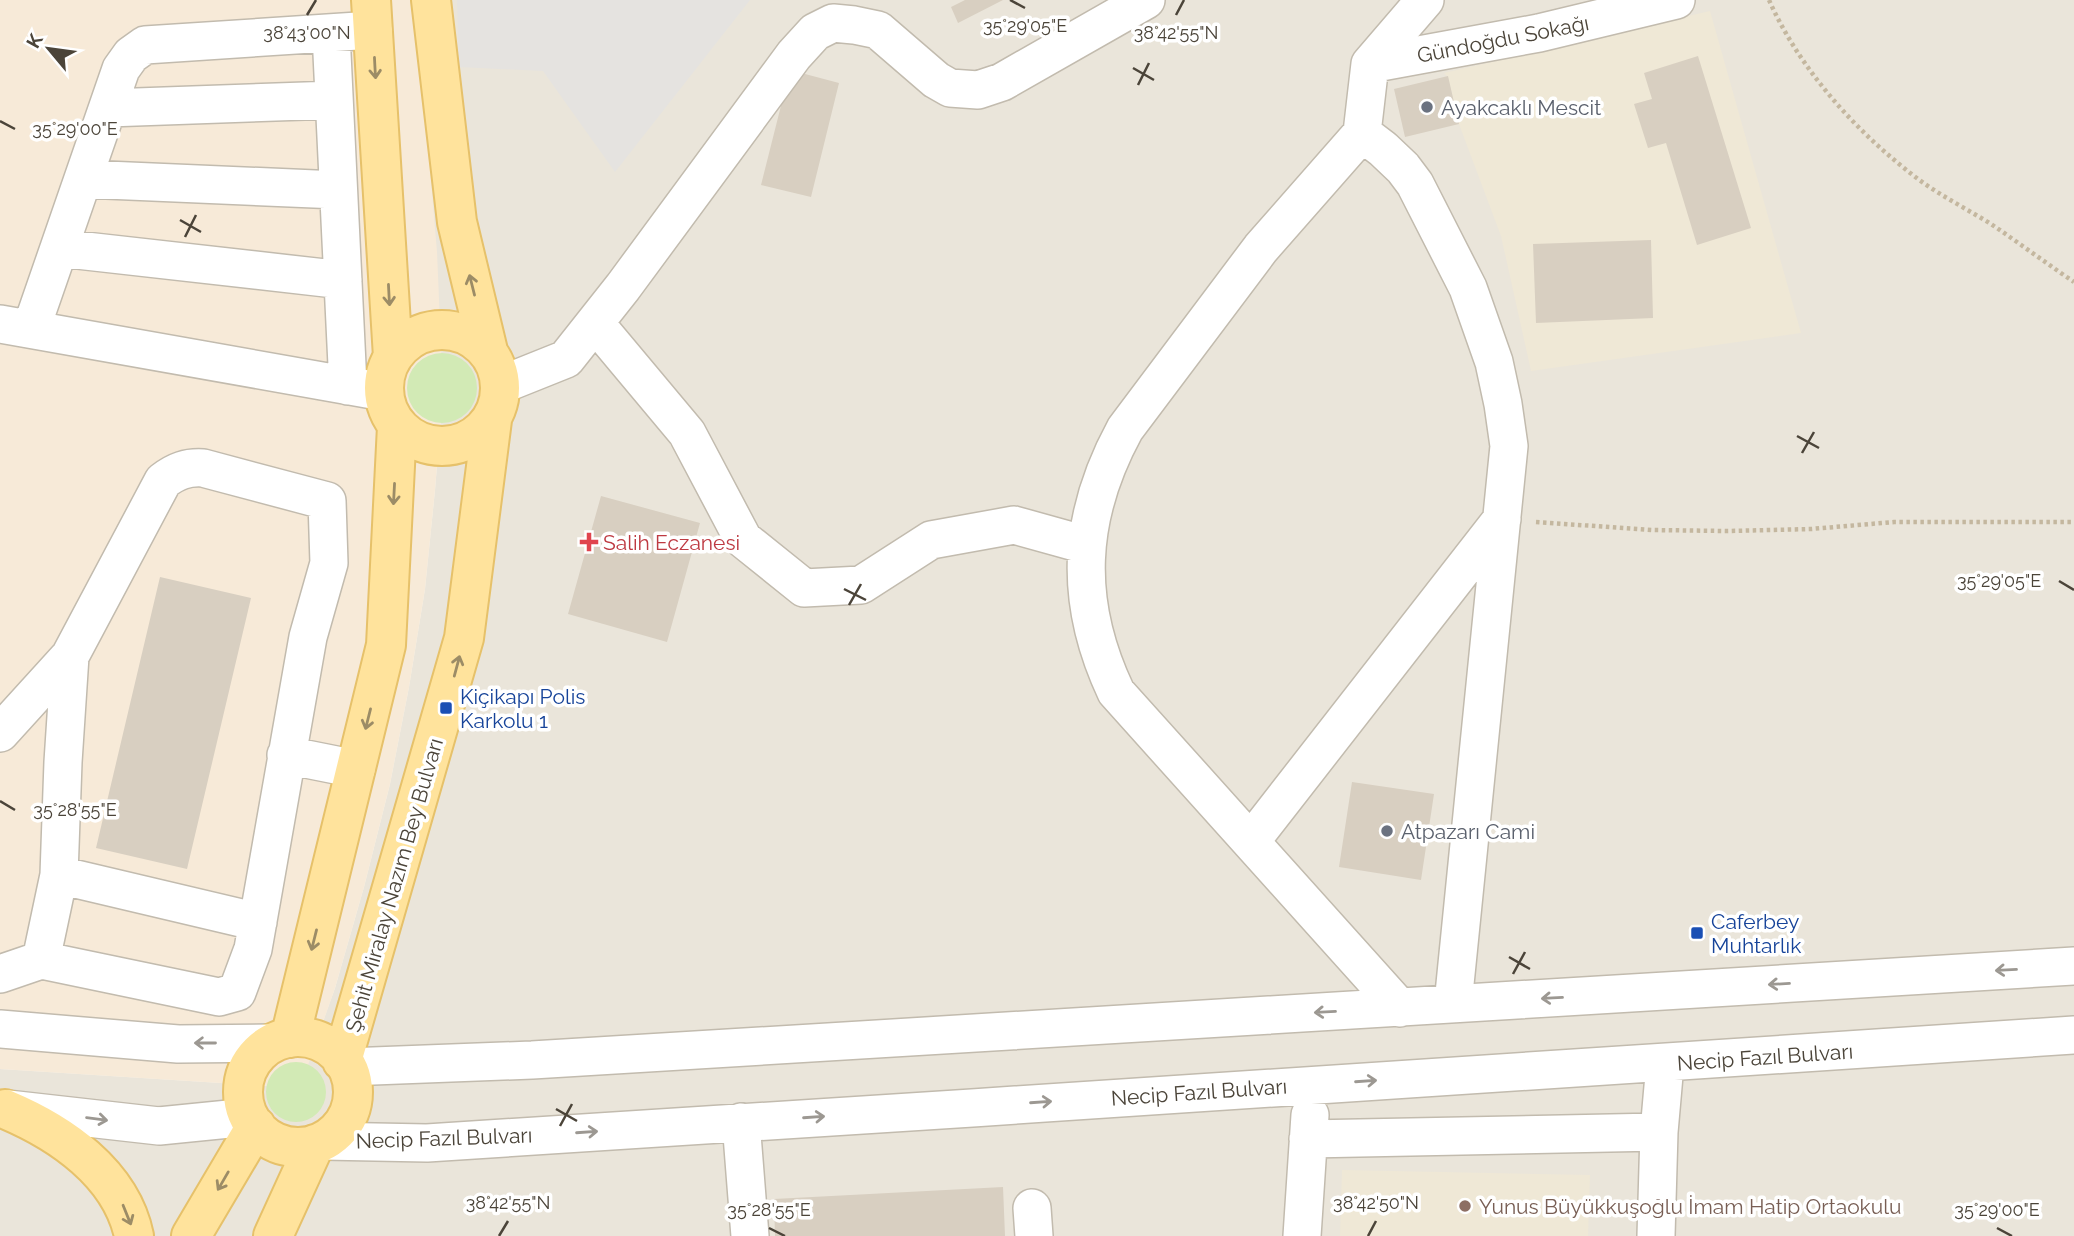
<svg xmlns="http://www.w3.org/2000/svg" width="2074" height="1236" viewBox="0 0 2074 1236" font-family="Raleway,sans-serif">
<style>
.residential{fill:#eae5da}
.commercial{fill:#f7ead8}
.education{fill:#efe8d6}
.green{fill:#d2eab5}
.parking{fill:#e5e3e0}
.building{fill:#d8cfc1}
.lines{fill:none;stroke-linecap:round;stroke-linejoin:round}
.minor-casing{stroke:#c2bbae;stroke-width:40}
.major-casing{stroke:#e6c16a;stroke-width:42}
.path{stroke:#c4b79f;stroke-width:4.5;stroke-dasharray:3.5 3.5;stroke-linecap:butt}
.minor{stroke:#fff;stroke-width:37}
.major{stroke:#ffe39c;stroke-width:38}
.oneway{stroke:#9c8c66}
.oneway2{stroke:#9c9892}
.ticks{fill:none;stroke:#4b4439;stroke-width:2.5}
.worship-dot{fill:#6b7280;stroke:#fff;stroke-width:2.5}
.health-dot{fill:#e0444e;stroke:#fff;stroke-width:2.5}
.transit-dot{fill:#1a4fb4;stroke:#fff;stroke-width:2.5}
.education-dot{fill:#8d6e63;stroke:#fff;stroke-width:2.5}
.labels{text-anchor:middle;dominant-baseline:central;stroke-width:7;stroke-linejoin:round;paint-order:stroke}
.street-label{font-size:21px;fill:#4b4439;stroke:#fff}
.worship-label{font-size:21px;fill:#5b616d;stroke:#fff;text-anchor:start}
.health-label{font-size:21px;fill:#be3a42;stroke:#fff;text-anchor:start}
.transit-label{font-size:21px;fill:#164399;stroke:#fff;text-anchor:start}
.education-label{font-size:21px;fill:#785e54;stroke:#fff;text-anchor:start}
.ticks-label{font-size:18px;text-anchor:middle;fill:#4b4439;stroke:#fff;stroke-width:7;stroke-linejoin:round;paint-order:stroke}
</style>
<rect width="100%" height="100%" fill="#f6f3ec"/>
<!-- residential -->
<path class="residential" d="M416,0H2074V1236H0V1069L299,1088L335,988L364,887L390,784L409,687L425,589L435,490L443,392Z"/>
<!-- commercial -->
<path class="commercial" d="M0,0H416L437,252L443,392L435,490L425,589L409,687L390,784L364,887L335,988L300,1088L0,1069Z"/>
<!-- education -->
<path class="education" d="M1710,11L1801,333L1531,371L1501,236L1459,124L1448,77L1444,73Z
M1342,1170L1590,1175L1588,1236H1340Z"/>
<!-- green -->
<path class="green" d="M407 388a35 35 0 1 1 70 0a35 35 0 1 1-70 0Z
M266 1092a30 30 0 1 1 60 0a30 30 0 1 1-60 0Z"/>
<!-- parking -->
<path class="parking" d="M457,0H750L615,172L543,71L459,67Z"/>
<!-- building -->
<path class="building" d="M965,0H1003L958,23L951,7Z
M1698,56L1751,228L1697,245L1666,143L1648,148L1634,104L1652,99L1644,73Z
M790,70L839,83L811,197L761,185Z
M1448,76L1459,124L1405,137L1394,89Z
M1651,240L1653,318L1536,323L1533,244Z
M601,496L700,523L667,642L568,614Z
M160,577L251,598L187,869L96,848Z
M1352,782L1434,794L1421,880L1339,867Z
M1003,1187L1005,1236H775L774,1199Z"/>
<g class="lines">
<defs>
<path id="minor" d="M331,33L348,386
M1370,64L1539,33L1676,0
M108,108L334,100
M1362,133L1383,149L1403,168L1415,184L1468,288L1494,362L1503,404L1509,446L1453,1004
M83,179L338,190
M59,248L343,280
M595,323L687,433L743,539L804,588L861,585L931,540L1014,525L1086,545
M0,324L384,392
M31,329L121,69L131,55L145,45L373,30
M501,385L566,359L623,287L794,55L815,32L833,23L854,25L878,30L936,80L950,88L978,90L1002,82L1146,0
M0,733L70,656L163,481C176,471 187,467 203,468L327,501L329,563L308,637L253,949L237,992L219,997L41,960L0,974
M286,755L356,769
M1251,841L1502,519
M59,875L258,922
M41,960L59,875L63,762L70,656
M1400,1008L1116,692C1073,601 1077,517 1125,429L1261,248L1362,133L1370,64L1425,0
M0,1029L178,1044L273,1043
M347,1067L532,1060L2074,966
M8,1109L159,1126L249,1117
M741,1122L750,1236
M1308,1139L1659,1132
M323,1141L427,1143C976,1107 1525,1074 2074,1035
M1032,1208L1034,1236
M1302,1236L1310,1115
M1656,1236L1659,1132L1665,1064"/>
<path id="major" d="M371,0L393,357
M431,0L457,222L488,351
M384 388a58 58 0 1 1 116 0a58 58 0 1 1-116 0Z
M243 1092a55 55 0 1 1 110 0a55 55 0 1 1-110 0Z
M290,1038L386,645L397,426
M342,1061L464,638L492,420
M5,1109C60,1132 121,1173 134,1236
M191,1236L256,1126
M273,1236L315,1144"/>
</defs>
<!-- minor casing -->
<use href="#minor" class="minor-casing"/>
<!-- major casing -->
<use href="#major" class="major-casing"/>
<!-- path -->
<path class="path" d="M1769,0C1800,70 1857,133 1918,179C1941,196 1967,209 1991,224C2019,243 2046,263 2074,282
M1536,522L1652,530L1727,531L1811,529L1894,522H2074"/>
<!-- minor -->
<use href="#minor" class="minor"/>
<!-- major -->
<use href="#major" class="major"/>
</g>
<!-- one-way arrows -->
<defs><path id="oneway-shaft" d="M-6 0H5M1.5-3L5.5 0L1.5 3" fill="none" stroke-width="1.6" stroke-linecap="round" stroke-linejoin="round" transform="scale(1.75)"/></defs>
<g class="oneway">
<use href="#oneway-shaft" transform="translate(375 68) rotate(87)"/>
<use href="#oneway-shaft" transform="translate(472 285) rotate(-104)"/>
<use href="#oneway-shaft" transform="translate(389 295) rotate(87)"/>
<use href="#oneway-shaft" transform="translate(394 494) rotate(93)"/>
<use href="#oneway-shaft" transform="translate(457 666) rotate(-75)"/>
<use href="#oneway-shaft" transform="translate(368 719) rotate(104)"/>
<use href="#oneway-shaft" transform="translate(314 940) rotate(104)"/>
<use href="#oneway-shaft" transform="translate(223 1181) rotate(120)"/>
<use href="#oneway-shaft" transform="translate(127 1215) rotate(68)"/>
</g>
<g class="oneway2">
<use href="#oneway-shaft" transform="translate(2006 970) rotate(177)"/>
<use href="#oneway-shaft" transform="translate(1779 984) rotate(177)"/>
<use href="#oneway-shaft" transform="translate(1552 998) rotate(177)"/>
<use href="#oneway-shaft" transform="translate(1325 1012) rotate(177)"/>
<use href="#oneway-shaft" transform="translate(205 1043) rotate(180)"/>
<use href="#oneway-shaft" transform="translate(1366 1081) rotate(-4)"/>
<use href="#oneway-shaft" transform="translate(1041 1102) rotate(-4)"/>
<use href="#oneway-shaft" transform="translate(814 1117) rotate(-4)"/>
<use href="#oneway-shaft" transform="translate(97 1119) rotate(7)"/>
<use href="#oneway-shaft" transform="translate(587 1132) rotate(-4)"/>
</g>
<!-- ticks -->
<path class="ticks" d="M1010,0L1025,8M307,15L316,0M1176,15L1184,0M1133,68L1154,80M1138,85L1149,63M0,121L15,129M180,220L201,232M185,237L196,215M1797,436L1819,448M1802,453L1814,432M2059,581L2074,590M844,589L866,600M849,605L861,584M0,801L15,810M1509,957L1530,969M1513,974L1525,952M556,1109L577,1121M560,1126L572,1104M769,1228L785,1236M1997,1228L2012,1236M499,1236L508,1221M1368,1236L1376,1221"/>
<!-- markers -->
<g class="worship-dot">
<circle cx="1427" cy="107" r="7"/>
<circle cx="1387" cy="831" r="7"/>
</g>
<path class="health-dot" d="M585.5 531.5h7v7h7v7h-7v7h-7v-7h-7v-7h7z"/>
<g class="transit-dot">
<rect x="439" y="701" width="14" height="14" rx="3.5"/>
<rect x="1690" y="926" width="14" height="14" rx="3.5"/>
</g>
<circle class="education-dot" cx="1465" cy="1206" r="7"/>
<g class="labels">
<!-- street labels -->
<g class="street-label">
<text transform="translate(1503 39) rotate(-11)">Gündoğdu Sokağı</text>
<text transform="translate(394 885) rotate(-74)">Şehit Miralay Nazım Bey Bulvarı</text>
<text transform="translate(1765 1057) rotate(-4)">Necip Fazıl Bulvarı</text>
<text transform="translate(1199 1092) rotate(-4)">Necip Fazıl Bulvarı</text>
<text transform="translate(444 1138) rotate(-2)">Necip Fazıl Bulvarı</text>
</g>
<!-- worship labels -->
<g class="worship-label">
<text x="1441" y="107">Ayakcaklı Mescit</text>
<text x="1401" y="831">Atpazarı Cami</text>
</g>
<!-- health labels -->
<g class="health-label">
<text x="603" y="542">Salih Eczanesi</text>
</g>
<!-- transit labels -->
<g class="transit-label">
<text x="460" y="696">Kiçikapı Polis<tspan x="460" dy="24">Karkolu 1</tspan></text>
<text x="1711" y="921">Caferbey<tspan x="1711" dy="24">Muhtarlık</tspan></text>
</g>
<!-- education labels -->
<g class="education-label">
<text x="1479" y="1206">Yunus Büyükkuşoğlu İmam Hatip Ortaokulu</text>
</g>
</g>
<g class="ticks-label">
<text x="1025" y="32">35°29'05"E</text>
<text x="307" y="39">38°43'00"N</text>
<text x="1176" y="39">38°42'55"N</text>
<text x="75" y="135">35°29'00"E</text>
<text x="1999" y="587">35°29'05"E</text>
<text x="75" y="816">35°28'55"E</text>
<text x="508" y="1209">38°42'55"N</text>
<text x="1376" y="1209">38°42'50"N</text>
<text x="769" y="1216">35°28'55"E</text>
<text x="1997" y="1216">35°29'00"E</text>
</g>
<!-- north arrow -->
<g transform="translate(49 49) rotate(299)" stroke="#ffffff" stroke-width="5" paint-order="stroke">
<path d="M0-5L12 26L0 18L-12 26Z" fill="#4b4439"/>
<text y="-10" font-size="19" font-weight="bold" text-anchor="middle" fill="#4b4439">K</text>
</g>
</svg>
